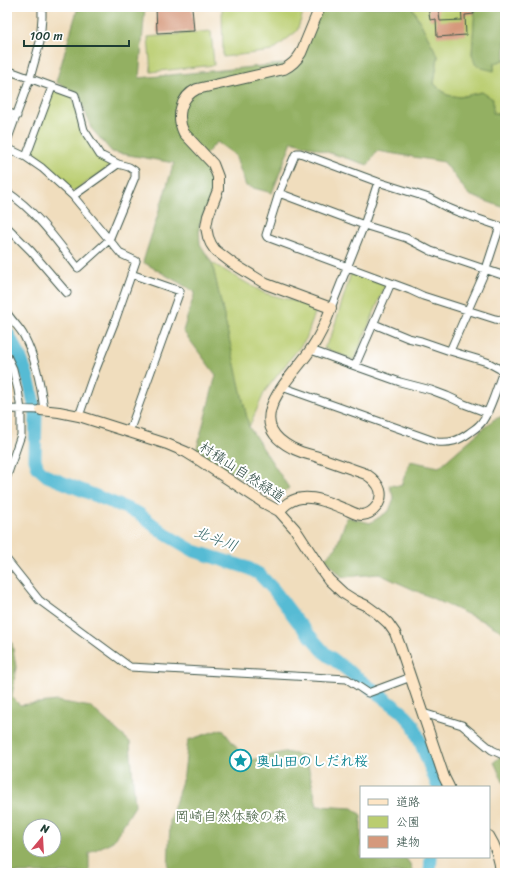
<svg xmlns="http://www.w3.org/2000/svg" width="512" height="880" viewBox="0 0 512 880" font-family="Sriracha,'Klee One',sans-serif">
<style>
.green{fill:#bacd70;stroke:#6c8552}
.forest{fill:#93b062;stroke:#59764b;fill-rule:evenodd}
.lines{fill:none;stroke-linecap:round;stroke-linejoin:round}
.river{stroke:#56bbd4;stroke-width:13}
.building{fill:#d5997c}
.street-casing{stroke:#3e5549;stroke-width:9}
.secondary-casing{stroke:#3e5549;stroke-width:12}
.street{stroke:#fff;stroke-width:7}
.secondary{stroke:#fde5c5;stroke-width:10}
.labels{text-anchor:middle;dominant-baseline:central;stroke-width:4;stroke-linejoin:round;paint-order:stroke}
.street-label{font-size:14px;fill:#1f3d34;stroke:#fff}
.culture-label{font-size:14px;font-weight:bold;fill:#0d838f;stroke:#fff;text-anchor:start}
.park-label{font-size:14px;fill:#466143;stroke:#fff}
.water-label{font-size:15px;font-style:italic;fill:#306364;stroke:#fff}
</style>
<rect width="100%" height="100%" fill="#fff"/>
<filter id="ink" filterUnits="userSpaceOnUse"><feTurbulence type="fractalNoise" baseFrequency=".025" numOctaves="2"/><feDisplacementMap in="SourceGraphic" scale="8" xChannelSelector="R" yChannelSelector="G"/><feConvolveMatrix kernelMatrix="1 2 1 2 8 2 1 2 1" color-interpolation-filters="sRGB"/></filter>
<filter id="wash" filterUnits="userSpaceOnUse"><feTurbulence type="fractalNoise" baseFrequency=".012" numOctaves="4" result="noise"/><feDisplacementMap in="SourceGraphic" scale="16" xChannelSelector="R" yChannelSelector="G"/><feGaussianBlur stdDeviation="0.9" result="paint"/><feColorMatrix in="noise" values="0 0 0 0 0 0 0 0 0 0 0 0 0 0 0 0 0 1.4 0 .05"/><feComposite in="paint" operator="in"/></filter>
<g filter="url(#wash)">
<rect width="100%" height="100%" fill="#f0ddbd"/>
<!-- green -->
<path class="green" d="M222,7H305L297,31L272,51L223,57Z
M412,7H475L472,54L494,71V64L505,59V114L493,113L482,92L460,97L447,95L434,84L438,56Z
M211,31L214,65L151,72L148,37Z
M53,90L73,97L82,132L113,164L73,192L45,164L30,157Z
M212,263L264,293L317,307L306,339L265,391L249,427Z
M351,273L386,284L354,360L324,348L331,337Z"/>
<!-- forest -->
<path class="forest" d="M78,7H145L139,78L293,63L318,7H412L438,56L434,84L447,95L460,97L482,92L493,99V113L505,114V208L469,195L444,162L377,151L368,165L292,141L272,193L246,186L235,155L217,142L201,159L208,166L214,178L213,193L199,226L200,244L212,263L249,427L289,488L275,498L196,452L216,375L183,331L195,292L143,262L174,163L112,152L91,128L79,94L56,82Z
M475,7H505V59L494,64V71L482,68L475,64L472,54Z
M505,415V633L487,623L379,574L342,577L325,558L336,548L347,517L370,523L389,511L394,498L389,485L401,486L410,461L439,467L493,420Z
M7,640L12,643L16,667L12,697L20,705L57,701L91,707L130,742L135,806L113,841L89,853V873H7ZM30,826H54V850H30Z
M222,729L247,761L284,752L306,756L317,806L352,808L361,815V857H405L410,864L413,873H168L170,821L184,774L188,740Z
M505,752V786L494,762Z"/>
<g class="lines">
<!-- river -->
<path class="river" d="M7,332L20,356L27,375L31,389L36,415L35,459L38,468L47,476L138,513L165,534L194,551L248,568L259,574L274,590L298,622L325,653L401,711L413,724L438,787
M430,873L431,857"/>
</g>
<g id="blocks">
<!-- building -->
<path class="building" d="M156,7H192L194,31L157,33Z
M428,7H438L440,21L462,20L461,7H473L474,14L465,15L466,35L437,37L436,19L430,20Z"/>
</g>
</g>
<g filter="url(#ink)">
<use href="#blocks" fill-opacity="0" stroke="#3e5549" stroke-width="1"/>
<g class="lines">
<defs>
<path id="street" d="M7,70L75,95L84,130L100,155L118,164L129,167L135,171V177L109,240L78,268C57,241 36,211 7,192
M7,112L17,116
M7,141L30,78L40,42L42,17V7
M7,148L26,157L42,168L73,196L121,254L136,261L115,321L92,379L79,416
M26,157L52,87
M279,193L364,225L406,238L431,251L505,276
M73,196L118,164
M7,227L31,251L67,293
M505,228L458,212L446,207L429,198L378,182L300,153H297L295,155L279,193L266,235L267,237L410,290L423,296L495,319L505,321
M331,308L364,225L378,182
M7,313C12,321 20,328 24,336C36,359 41,385 44,410
M374,324L408,338L421,341L450,351L487,362L505,372
M311,350L355,366L391,283
M450,351L486,269L500,226
M7,356L13,369L18,390L21,410V435L7,476
M355,366L400,382L431,390L447,396L464,404L488,413
M282,387L437,442C451,443 458,441 469,433C473,430 478,427 481,423C490,413 498,384 503,371
M7,409L41,410
M129,432L180,291L131,274
M7,560L39,600L130,667L347,679L368,693L411,677
M423,713L462,725L492,750L505,756"/>
<path id="secondary" d="M41,410L59,412L79,416L167,444L186,452L202,462L264,503L279,511L295,529L321,569L329,580L343,593L354,600L367,606L378,614L388,623L395,633L400,646L444,777L449,787
M279,511C282,508 285,505 288,503C306,491 327,502 345,509C350,511 356,515 362,515C374,514 383,501 380,490C378,483 372,478 366,474C349,468 332,462 315,456C307,454 299,452 292,448C239,421 293,377 311,349C320,336 326,322 331,308L266,284L232,263L215,250L211,244L208,237L206,227L208,216L218,190V177L213,164L184,133C176,117 180,97 197,89L284,69C292,65 297,60 301,53L320,7
M489,836C496,847 500,860 501,873"/>
</defs>
<!-- street casing -->
<use href="#street" class="street-casing"/>
<!-- secondary casing -->
<use href="#secondary" class="secondary-casing"/>
<!-- street -->
<use href="#street" class="street"/>
<!-- secondary -->
<use href="#secondary" class="secondary"/>
</g>
</g>
<!-- icons -->
<defs>
<symbol id="sight-ring" viewBox="-11 -11 22 22"><circle r="9.5" fill="#fff" stroke="#0f9aa8" stroke-width="1.5"/><path d="M0-6L1.8-2.2L6-1.7L2.9 1.2L3.7 5.4L0 3.3L-3.7 5.4L-2.9 1.2L-6-1.7L-1.8-2.2Z" fill="#0f9aa8"/></symbol>
</defs>
<g fill-rule="evenodd">
<use href="#sight-ring" x="228" y="748" width="25" height="25"/>
</g>
<g class="labels">
<!-- street labels -->
<g class="street-label">
<text transform="translate(242 472) rotate(33)">村積山自然緑道</text>
</g>
<!-- culture labels -->
<g class="culture-label">
<text x="256" y="761">奥山田のしだれ桜</text>
</g>
<!-- park labels -->
<g class="park-label">
<text x="231" y="816">岡崎自然体験の森</text>
</g>
<!-- water labels -->
<g class="water-label">
<text transform="translate(216 539) rotate(21)">北斗川</text>
</g>
</g>
<!-- margin -->
<rect width="512" height="880" fill="none" stroke="#fff" stroke-width="24"/>
<!-- legend -->
<rect x="360" y="786" width="130" height="72" fill="#ffffff" stroke="#a5b1ae"/>
<rect x="368" y="799" width="20" height="6" fill="#fde5c5" stroke="#a5b1ae"/>
<text x="396" y="806" font-size="12" fill="#1f3d34">道路</text>
<rect x="368" y="816" width="20" height="12" fill="#bacd70" stroke="#a5b1ae"/>
<text x="396" y="826" font-size="12" fill="#1f3d34">公園</text>
<rect x="368" y="836" width="20" height="12" fill="#d5997c" stroke="#a5b1ae"/>
<text x="396" y="846" font-size="12" fill="#1f3d34">建物</text>
<!-- north arrow -->
<g transform="translate(42 838) rotate(18)"><circle r="19" fill="#ffffff" stroke="#a5b1ae"/>
<path d="M0-3L7 15L0 10L-7 15Z" fill="#d1495b"/>
<text y="-6" font-size="11" font-weight="bold" text-anchor="middle" fill="#1f3d34">N</text>
</g>
<!-- scale -->
<path d="M24 40v6h105v-6" fill="none" stroke="#1f3d34" stroke-width="2"/>
<text x="30" y="40" font-size="12" fill="#1f3d34" stroke="#ffffff" stroke-width="3" paint-order="stroke">100 m</text>
</svg>
